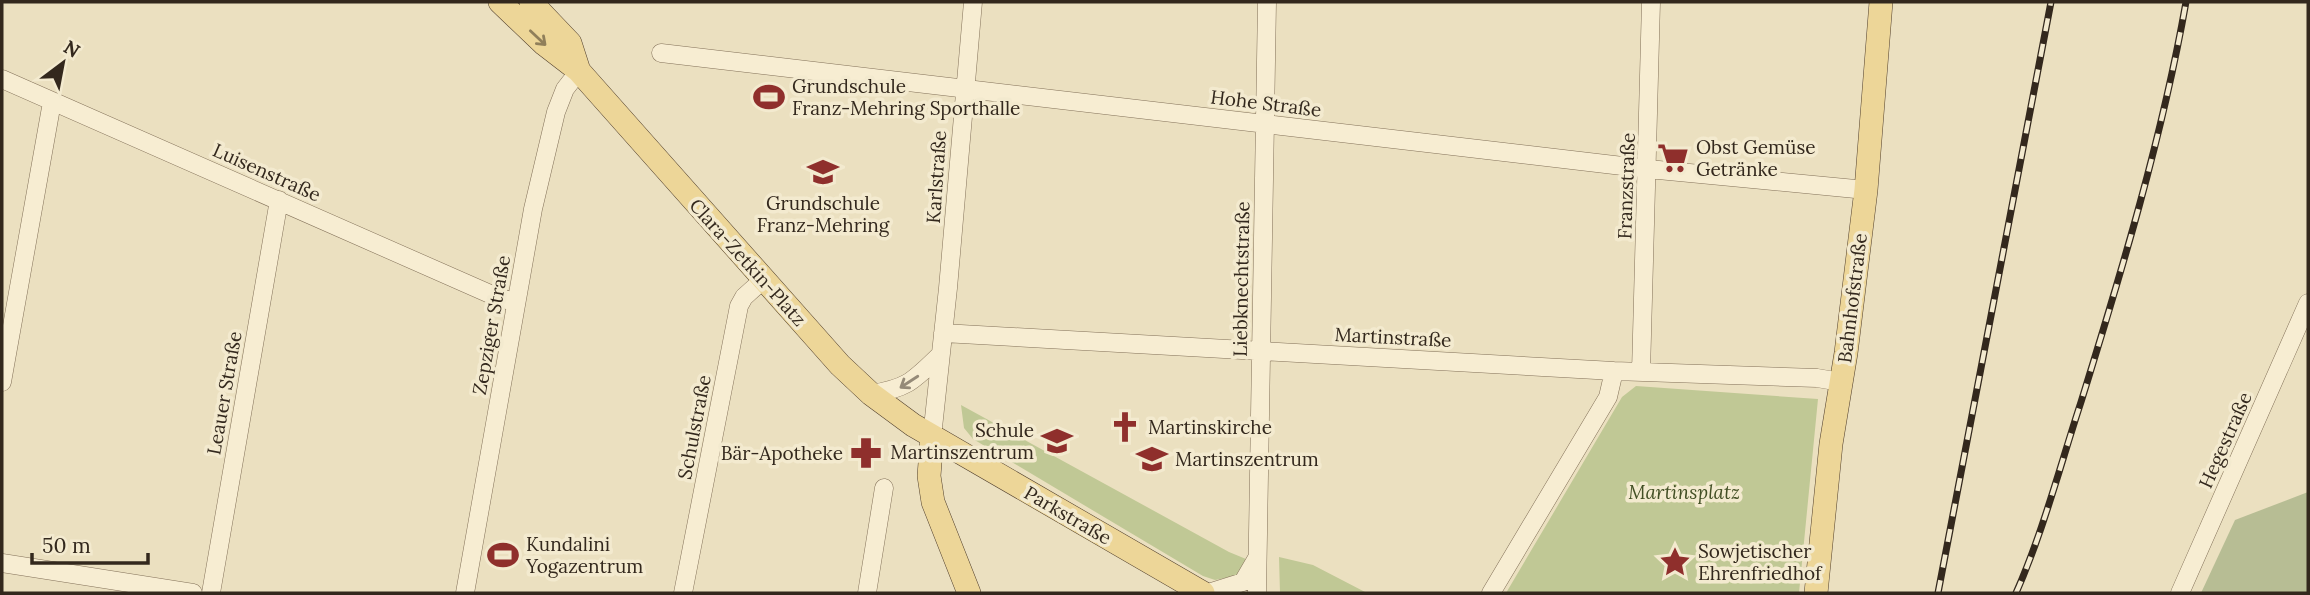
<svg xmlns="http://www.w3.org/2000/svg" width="2310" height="595" viewBox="0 0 2310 595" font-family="Lora,serif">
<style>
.green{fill:#c0c895}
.cemetery{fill:#b7bd94}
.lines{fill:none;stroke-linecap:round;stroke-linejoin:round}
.minor-casing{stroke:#837159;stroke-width:19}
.major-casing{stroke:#513f2d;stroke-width:24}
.minor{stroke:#f7edd2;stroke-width:18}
.major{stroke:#edd698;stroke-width:23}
.rail-casing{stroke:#33281d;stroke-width:7}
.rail{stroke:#f3eacf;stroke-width:4.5;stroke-dasharray:13;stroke-linecap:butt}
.oneway{stroke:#907f5a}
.oneway2{stroke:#958a78}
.labels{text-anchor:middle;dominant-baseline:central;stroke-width:7;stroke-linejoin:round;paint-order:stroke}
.poi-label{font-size:19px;fill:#33281d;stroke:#f3eacf;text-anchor:start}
.street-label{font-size:19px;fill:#33281d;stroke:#f3eacf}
.park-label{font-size:19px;font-style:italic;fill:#424f24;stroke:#f3eacf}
</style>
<rect width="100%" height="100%" fill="#ebe0c0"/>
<!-- green -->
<path class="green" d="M1636,386L1818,399L1799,593H1506L1622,397Z
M961,405L1229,552L1246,559L1236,576L1215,580L1203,576L973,439L964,428Z
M1279,557L1313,565L1367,593H1280Z"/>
<!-- cemetery -->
<path class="cemetery" d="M2308,492V593H2201L2235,520Z"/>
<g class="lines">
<defs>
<path id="minor" d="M661,53L1648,169L1866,190
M2,79L490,294L516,303
M943,333L1614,371L1817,378L1841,382
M1641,372L1651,2
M2,382L52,102
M871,394C908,388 913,381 940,355
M932,437L948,288L973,2
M2,563L193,593
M211,593L279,200
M465,593L533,209L556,112L565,89L579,71
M683,593L739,306L744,297L764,279
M867,593L884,488
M1208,593L1243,582L1257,558
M1257,593L1267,2
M1491,593L1608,397L1614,371
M2180,593L2308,303"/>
<path id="major" d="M500,2L544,44L579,71L840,365L871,394L913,425L1203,593
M531,2L570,43L579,71
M932,437L929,476L933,502L969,593
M1816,593L1831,444L1846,353L1866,190L1881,2"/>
</defs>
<!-- minor casing -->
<use href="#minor" class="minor-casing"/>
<!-- major casing -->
<use href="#major" class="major-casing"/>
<!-- minor -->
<use href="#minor" class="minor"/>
<!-- major -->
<use href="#major" class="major"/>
<defs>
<path id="rail" d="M1938,593L2051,2
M2016,593C2043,532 2060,466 2081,402C2122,270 2162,138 2186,2"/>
</defs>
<!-- rail casing -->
<use href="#rail" class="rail-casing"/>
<!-- rail -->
<use href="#rail" class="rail"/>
</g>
<!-- one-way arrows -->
<defs><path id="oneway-shaft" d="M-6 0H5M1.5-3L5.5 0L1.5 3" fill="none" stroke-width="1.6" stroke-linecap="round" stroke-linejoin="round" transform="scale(1.75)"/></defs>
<use class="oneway" href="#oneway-shaft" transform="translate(538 38) rotate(43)"/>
<use class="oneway2" href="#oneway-shaft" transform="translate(909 382) rotate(147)"/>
<!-- icons -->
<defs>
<symbol id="stadium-bare" viewBox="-9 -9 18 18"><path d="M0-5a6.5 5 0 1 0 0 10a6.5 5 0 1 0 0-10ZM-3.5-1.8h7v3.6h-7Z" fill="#8f2f2c" stroke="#f3eacf" stroke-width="2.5" paint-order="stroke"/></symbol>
<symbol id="supermarket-bare" viewBox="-9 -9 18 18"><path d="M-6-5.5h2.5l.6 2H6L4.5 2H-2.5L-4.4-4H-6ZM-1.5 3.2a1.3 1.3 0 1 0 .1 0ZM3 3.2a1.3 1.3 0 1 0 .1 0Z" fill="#8f2f2c" stroke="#f3eacf" stroke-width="2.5" paint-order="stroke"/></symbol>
<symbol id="school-bare" viewBox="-9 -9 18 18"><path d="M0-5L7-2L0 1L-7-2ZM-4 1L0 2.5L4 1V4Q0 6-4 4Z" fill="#8f2f2c" stroke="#f3eacf" stroke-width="2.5" paint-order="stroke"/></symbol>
<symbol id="church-bare" viewBox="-9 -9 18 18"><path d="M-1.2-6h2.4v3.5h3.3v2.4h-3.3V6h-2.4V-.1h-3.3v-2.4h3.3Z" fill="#8f2f2c" stroke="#f3eacf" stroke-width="2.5" paint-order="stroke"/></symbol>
<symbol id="pharmacy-bare" viewBox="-9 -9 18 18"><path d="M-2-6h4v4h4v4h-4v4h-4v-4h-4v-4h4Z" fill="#8f2f2c" stroke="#f3eacf" stroke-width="2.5" paint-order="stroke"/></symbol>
<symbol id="sight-bare" viewBox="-9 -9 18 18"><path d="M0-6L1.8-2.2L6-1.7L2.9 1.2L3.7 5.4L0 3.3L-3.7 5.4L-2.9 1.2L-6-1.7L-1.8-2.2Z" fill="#8f2f2c" stroke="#f3eacf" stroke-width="2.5" paint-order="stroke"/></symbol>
</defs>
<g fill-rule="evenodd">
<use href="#stadium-bare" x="747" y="75" width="44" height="44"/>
<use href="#supermarket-bare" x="1651" y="136" width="44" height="44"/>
<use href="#school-bare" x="801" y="150" width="44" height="44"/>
<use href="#church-bare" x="1103" y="405" width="44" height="44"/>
<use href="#school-bare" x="1035" y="419" width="44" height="44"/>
<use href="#pharmacy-bare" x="844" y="431" width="44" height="44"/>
<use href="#school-bare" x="1130" y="437" width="44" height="44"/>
<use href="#stadium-bare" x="481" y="533" width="44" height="44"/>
<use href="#sight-bare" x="1653" y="540" width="44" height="44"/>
</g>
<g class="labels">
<!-- poi labels -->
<g class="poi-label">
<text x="792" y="86">Grundschule<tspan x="792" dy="22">Franz-Mehring Sporthalle</tspan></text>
<text x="1696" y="147">Obst Gemüse<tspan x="1696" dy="22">Getränke</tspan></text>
<text x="823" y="203" text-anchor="middle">Grundschule<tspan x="823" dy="22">Franz-Mehring</tspan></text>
<text x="1148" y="427">Martinskirche</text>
<text x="1034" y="430" text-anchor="end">Schule<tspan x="1034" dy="22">Martinszentrum</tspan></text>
<text x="843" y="453" text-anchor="end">Bär-Apotheke</text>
<text x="1175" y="459">Martinszentrum</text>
<text x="526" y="544">Kundalini<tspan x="526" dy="22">Yogazentrum</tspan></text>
<text x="1698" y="551">Sowjetischer<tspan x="1698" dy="22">Ehrenfriedhof</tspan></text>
</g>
<!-- street labels -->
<g class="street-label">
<text transform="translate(1266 103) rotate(7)">Hohe Straße</text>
<text transform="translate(267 172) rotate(24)">Luisenstraße</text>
<text transform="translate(936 177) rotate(-86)">Karlstraße</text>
<text transform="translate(1626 186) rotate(-88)">Franzstraße</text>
<text transform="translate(748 262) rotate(48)">Clara-Zetkin-Platz</text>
<text transform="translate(1241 279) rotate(-89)">Liebknechtstraße</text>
<text transform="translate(1852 298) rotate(-83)">Bahnhofstraße</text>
<text transform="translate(491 325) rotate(-80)">Zepziger Straße</text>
<text transform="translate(1393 337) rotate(3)">Martinstraße</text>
<text transform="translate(224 393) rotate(-80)">Leauer Straße</text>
<text transform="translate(694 427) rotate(-79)">Schulstraße</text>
<text transform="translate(2225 440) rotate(-66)">Hegestraße</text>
<text transform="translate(1068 515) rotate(30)">Parkstraße</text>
</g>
<!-- park labels -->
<g class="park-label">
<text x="1684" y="492">Martinsplatz</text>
</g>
</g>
<!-- border -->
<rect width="2310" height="595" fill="none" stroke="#33281d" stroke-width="7"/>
<!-- north arrow -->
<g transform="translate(63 63) rotate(32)" stroke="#f3eacf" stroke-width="5" paint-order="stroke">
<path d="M0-5L12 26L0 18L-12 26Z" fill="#33281d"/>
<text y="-10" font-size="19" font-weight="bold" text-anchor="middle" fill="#33281d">N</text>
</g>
<!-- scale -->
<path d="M32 553v10h116v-10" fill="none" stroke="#33281d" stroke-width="3.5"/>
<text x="42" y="553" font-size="21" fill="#33281d" stroke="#f3eacf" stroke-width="5" paint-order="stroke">50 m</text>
</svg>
